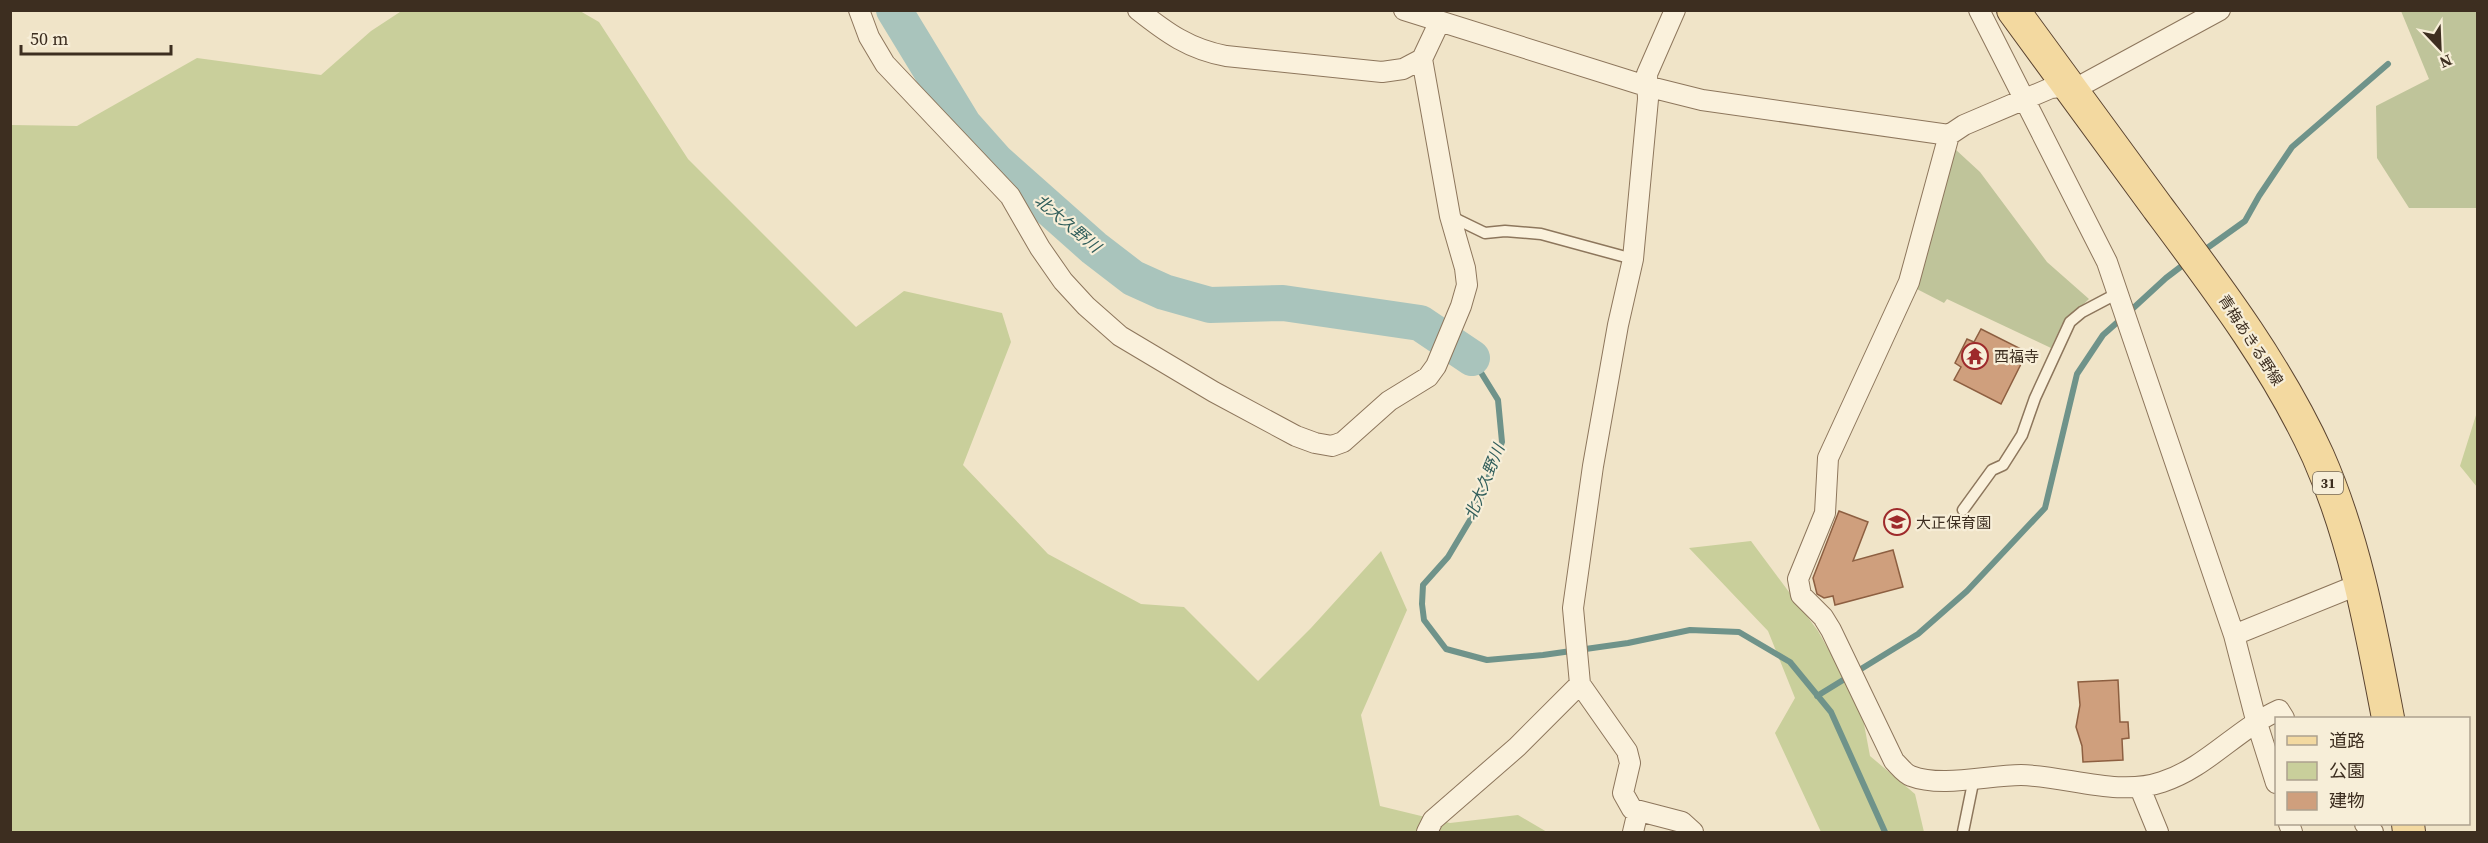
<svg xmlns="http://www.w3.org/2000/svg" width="2488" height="843" viewBox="0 0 2488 843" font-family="'Source Serif 4','Noto Sans JP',serif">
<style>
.green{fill:#c9cf9b}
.cemetery{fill:#bfc49a}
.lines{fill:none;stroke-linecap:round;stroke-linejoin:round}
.stream{stroke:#6f938a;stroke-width:6}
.river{stroke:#a9c4bc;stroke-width:36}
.building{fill:#cf9f7d;stroke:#8d5f41;stroke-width:1.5}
.service-casing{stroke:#8d765c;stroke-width:13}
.minor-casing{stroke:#8d765c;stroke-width:22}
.primary-casing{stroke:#5b4430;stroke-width:34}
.service{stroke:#faf1dc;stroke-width:10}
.minor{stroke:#faf1dc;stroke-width:20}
.primary{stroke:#f3d9a0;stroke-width:32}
.labels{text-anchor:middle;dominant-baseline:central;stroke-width:4.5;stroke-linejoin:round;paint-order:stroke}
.shield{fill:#f7eed8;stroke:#756857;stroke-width:1.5}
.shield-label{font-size:14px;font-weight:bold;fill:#3d2e20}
.street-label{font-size:15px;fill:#3d2e20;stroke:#f7eed8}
.poi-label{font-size:15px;fill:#3d2e20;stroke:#f7eed8;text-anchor:start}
.water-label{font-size:16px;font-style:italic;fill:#2f5d5a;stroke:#f7eed8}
</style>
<rect width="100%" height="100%" fill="#f0e4c8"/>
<!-- green -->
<path class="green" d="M403,10L580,11L599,22L688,159L856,327L904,291L1002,313L1011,342L963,465L1048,554L1141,604L1184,607L1258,681L1311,628L1381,551L1407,610L1361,715L1380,806L1450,823L1518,815L1547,832H11V125L77,126L197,58L321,75L371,31Z
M2477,412V487L2460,466Z
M1751,541L1818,631L1861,708L1870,756L1915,794L1924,832H1821L1775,733L1795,698L1768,631L1689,548Z"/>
<!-- cemetery -->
<path class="cemetery" d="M2401,11H2477V208H2409L2377,158L2376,106L2429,79Z
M1955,149L1980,172L2047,262L2089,299L2062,324L2051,348L1947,299L1944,303L1913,287Z"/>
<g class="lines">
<!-- stream -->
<path class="stream" d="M2203,251L2245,221L2259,196L2292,147L2388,64
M2129,312L2166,278L2187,262
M1472,358L1498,400L1502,442L1476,510L1448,557L1423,585L1422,604L1424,620L1446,649L1487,660L1543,655L1628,643L1690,630L1739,632L1790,662L1831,712L1885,832
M1817,696L1918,634L1967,591L2045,508L2077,374L2103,335L2121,319"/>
<!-- river -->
<path class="river" d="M894,10L964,125L996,161L1094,248L1133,278L1164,292L1210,305L1283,303L1420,323L1472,358"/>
</g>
<!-- building -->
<path class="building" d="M1981,329L2027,352L2001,404L1954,380L1961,367L1955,363L1967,339L1974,342Z
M1839,511L1868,522L1853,561L1893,550L1903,587L1835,605L1833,596L1824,598L1817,594L1813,578Z
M2118,680L2120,722H2128L2129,738L2122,739L2123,760L2083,762L2082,746L2076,727L2080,705L2078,682Z"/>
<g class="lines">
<defs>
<path id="service" d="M1450,216L1485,233L1505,231L1541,234L1633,259
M1963,510L1992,470L2003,465L2022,435L2035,398L2070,322L2082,312L2118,293
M1963,832L1974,778"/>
<path id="minor" d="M859,10L869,37L885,64L1010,196L1040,248L1063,281L1086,306L1120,336L1214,392L1296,436L1315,443L1332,446L1343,442L1389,401L1428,377L1436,366L1461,306L1467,285L1465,268L1450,216L1422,59L1439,23
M1138,10C1167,33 1189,49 1226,56L1382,72L1403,69L1422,59
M1404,10L1646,86L1702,100L1949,135L1964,125L2051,88L2082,85L2220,10
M1675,10L1647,74L1648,99L1633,259L1618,325L1593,466L1573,608L1580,684L1627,751L1630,763L1623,793L1632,809L1682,822L1693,832
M1979,10L2107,262L2234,635L2256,720L2276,783
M1949,135L1909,282L1828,458L1825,513L1798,579L1801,595L1823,617L1831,630L1894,761C1899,766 1905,774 1911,776C1942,788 1988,775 2021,775C2067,776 2118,797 2162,782C2206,768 2237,729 2279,710L2284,718
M2234,635L2360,584
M2140,788L2158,832
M2289,824L2292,832
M2365,824L2373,832
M1427,832L1433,820L1517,747L1580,684
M1633,832L1638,811"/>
<path id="primary" d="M2013,10C2062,76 2110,142 2158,208C2217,287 2277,366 2318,456C2355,540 2371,629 2388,718
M2408,824L2409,832"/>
</defs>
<!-- service casing -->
<use href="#service" class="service-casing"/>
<!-- minor casing -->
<use href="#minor" class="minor-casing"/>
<!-- primary casing -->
<use href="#primary" class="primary-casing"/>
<!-- service -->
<use href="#service" class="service"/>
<!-- minor -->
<use href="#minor" class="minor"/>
<!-- primary -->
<use href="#primary" class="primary"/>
</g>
<!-- icons -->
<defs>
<symbol id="temple-ring" viewBox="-11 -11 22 22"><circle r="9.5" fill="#f7eed8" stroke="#9e2a2b" stroke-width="1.5"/><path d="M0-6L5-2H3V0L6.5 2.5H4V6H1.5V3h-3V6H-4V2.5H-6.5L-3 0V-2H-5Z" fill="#9e2a2b"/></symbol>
<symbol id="school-ring" viewBox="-11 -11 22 22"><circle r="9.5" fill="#f7eed8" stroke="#9e2a2b" stroke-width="1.5"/><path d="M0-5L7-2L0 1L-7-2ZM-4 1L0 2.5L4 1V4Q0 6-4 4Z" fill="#9e2a2b"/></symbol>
</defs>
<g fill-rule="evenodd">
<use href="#temple-ring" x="1960" y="341" width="30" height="30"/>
<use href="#school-ring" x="1882" y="507" width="30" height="30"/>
</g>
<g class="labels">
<!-- shield labels -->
<rect class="shield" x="2313" y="472" width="30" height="22" rx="4.5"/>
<g class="shield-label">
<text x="2328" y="483">31</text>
</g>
<!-- street labels -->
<g class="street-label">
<text transform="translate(2251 340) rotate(57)">青梅あきる野線</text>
</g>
<!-- poi labels -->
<g class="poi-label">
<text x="1994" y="356">西福寺</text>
<text x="1916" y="522">大正保育園</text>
</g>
<!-- water labels -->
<g class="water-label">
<text transform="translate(1068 223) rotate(40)">北大久野川</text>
<text transform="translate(1484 482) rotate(-68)">北大久野川</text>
</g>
</g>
<!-- border -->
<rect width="2488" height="843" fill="none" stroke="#3d2e20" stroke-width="24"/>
<!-- legend -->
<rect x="2275" y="717" width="195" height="108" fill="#f7eed8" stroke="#ada18e" stroke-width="1.5"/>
<rect x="2287" y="736" width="30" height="9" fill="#f3d9a0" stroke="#ada18e" stroke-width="1.5"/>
<text x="2329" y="747" font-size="18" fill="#3d2e20">道路</text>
<rect x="2287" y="762" width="30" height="18" fill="#c9cf9b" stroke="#ada18e" stroke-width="1.5"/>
<text x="2329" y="777" font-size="18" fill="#3d2e20">公園</text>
<rect x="2287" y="792" width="30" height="18" fill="#cf9f7d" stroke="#ada18e" stroke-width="1.5"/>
<text x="2329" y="807" font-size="18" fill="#3d2e20">建物</text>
<!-- north arrow -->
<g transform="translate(2440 48) rotate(157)" stroke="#f7eed8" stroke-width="4.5" paint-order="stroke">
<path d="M0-4.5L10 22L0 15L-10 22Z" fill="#3d2e20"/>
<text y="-9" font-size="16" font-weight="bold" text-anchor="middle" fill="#3d2e20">N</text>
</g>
<!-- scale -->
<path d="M21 45v9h150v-9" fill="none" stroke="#3d2e20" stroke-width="3"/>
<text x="30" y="45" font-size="18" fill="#3d2e20" stroke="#f7eed8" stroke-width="4.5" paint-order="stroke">50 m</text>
</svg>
